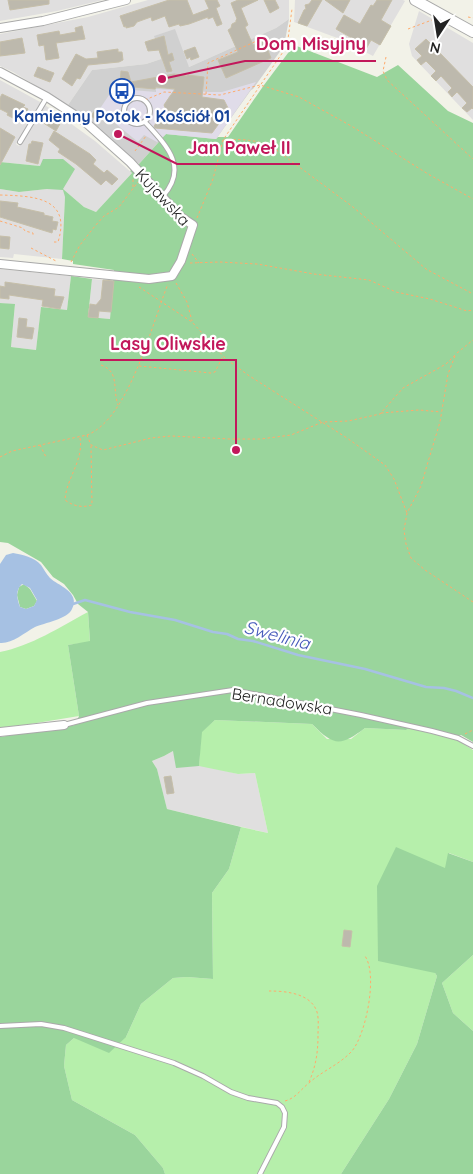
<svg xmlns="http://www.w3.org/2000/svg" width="473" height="1174" viewBox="0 0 473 1174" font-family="Quicksand,sans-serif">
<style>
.residential{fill:#e0dfdf}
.religious{fill:#d0d0d0}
.grass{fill:#b6efab}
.forest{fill:#9ad59c}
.plaza{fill:#e0dce9;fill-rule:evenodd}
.water{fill:#a6c1e3;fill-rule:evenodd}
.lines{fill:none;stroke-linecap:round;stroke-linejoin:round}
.stream{stroke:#a6c1e3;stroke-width:2.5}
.building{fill:#bdb9ad;stroke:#c6bfa9}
.service-casing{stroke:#a9a9a9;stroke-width:6}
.minor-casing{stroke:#a9a9a9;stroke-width:10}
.tertiary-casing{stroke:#a9a9a9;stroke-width:12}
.path{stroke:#ffab6c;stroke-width:1;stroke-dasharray:2.5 2.5;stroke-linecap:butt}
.service{stroke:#fff;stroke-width:4}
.minor{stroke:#fff;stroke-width:8}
.tertiary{stroke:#fff;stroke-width:10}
.labels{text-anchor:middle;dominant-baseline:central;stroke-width:4.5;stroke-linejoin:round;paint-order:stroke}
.transit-label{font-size:16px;font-weight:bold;fill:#164399;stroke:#fff}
.street-label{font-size:16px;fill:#222;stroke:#fff}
.water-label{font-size:18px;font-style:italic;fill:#4559ba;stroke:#fff}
.leader{fill:none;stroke:#c2185b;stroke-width:2}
.callout-dot{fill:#c2185b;stroke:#fff;stroke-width:2}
.callout-label{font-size:18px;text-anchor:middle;font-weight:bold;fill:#c2185b;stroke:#fff;stroke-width:4.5;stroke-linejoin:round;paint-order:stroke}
</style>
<rect width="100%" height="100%" fill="#f2f2e8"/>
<!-- residential -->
<path class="residential" d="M0,0H103L57,11L0,21Z
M148,0H289V19L276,28L189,67L154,37L161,59L146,64L92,70L68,105L13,72L0,66V34L88,17Z
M295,0H403L405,1L373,56L340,39L294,22Z
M419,11L473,43V120L412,56L409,44Z
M0,80L42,103L16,144L19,146L45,105L95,141L132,173L96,212L84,207L64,190L65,197L62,259L14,254L13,258L0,257V189L19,192L47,189H63L40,166L0,162Z
M0,269L71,276L67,310L41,308L36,350L11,347L15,305L0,303Z
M92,279L114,281L110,319L88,317Z
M173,751L202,765L238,774L255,773L268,833L167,809L157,769L152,761L164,756Z"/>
<!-- religious -->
<path class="religious" d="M289,19L284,46L253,89L251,90L216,139L166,134L139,164L99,129L68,105L92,70L146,64L161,59L154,36L175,29L189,67L276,28Z"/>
<!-- grass -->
<path class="grass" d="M88,612L90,642L68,645L79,716L0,729V652C31,646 60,627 88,612Z
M215,720L312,724L327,739H351L365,728L406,730L410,728L454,738L473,750V862L449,853L435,973L437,976L417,1044L389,1099L341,1174H165L163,1168L135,1135L72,1100L64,1066L66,1045L74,1038L126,1037L141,1004L173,978L187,977L213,979L212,893L229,869L241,827L268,833L255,773L238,774L199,766L201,732Z
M473,955V1031L453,1013L442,983Z"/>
<!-- forest -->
<path class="forest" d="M294,45L377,77L398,65L448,111L473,123V742L461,735L454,738L410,728L406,730L365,728C340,747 334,746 312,724L215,720L202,732L199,766L176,768L173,751L164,756L152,761L157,769L167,809L241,827L229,869L212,893L213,979L187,977L173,978L141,1004L126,1037L109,1053L74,1038L66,1045L64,1066L72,1100L135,1135L163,1168L165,1174H0V737L75,725L79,716L68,645L90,641L88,612L78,604L73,595L64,584L53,577L41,562L8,543L0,542V303L15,304L11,347L36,350L41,307L67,310L71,276L92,279L88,317L110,319L114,270L73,264V261L62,259L65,197L63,190L47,189L19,192L0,189V162L40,166L43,159H63L75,169L63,189L84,207L96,212L132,173L130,171L139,164L166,134L216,139L218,137H228L264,85Z
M24,584L30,589L37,601L34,606L26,609L20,607L17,595L19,587Z
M396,847L445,868L448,853L473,862V955L442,983L453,1013L473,1031V1174H341L389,1099L417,1044L437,976L435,973L378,961L377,886Z"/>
<!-- plaza -->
<path class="plaza" d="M256,82L216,139L166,134L157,142L144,135L138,142L99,110L115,86L120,89L156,92V89L210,92H222ZM170,95L216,99L212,133L154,128L167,109L164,105Z"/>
<!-- water -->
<path class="water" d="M13,553C23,555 34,557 41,565C44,569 46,574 50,578C57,585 81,592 72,609C68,619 44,623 35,627C24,633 12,644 0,643V564L6,555ZM22,584L30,588L37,600L34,606L26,609L20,607C17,599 15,590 22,584Z"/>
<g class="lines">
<!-- stream -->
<path class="stream" d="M73,604L85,600L130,612L175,620L213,632L227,634L238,639L253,641L298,655L365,669L426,687L444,688L456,691L473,698"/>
</g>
<!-- building -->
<path class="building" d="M8,0H49V4L10,10Z
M169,0H187L193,15L209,9L205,0H217L220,6L216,8L222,24L217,26L213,17L208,19V17L189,24L180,26L179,24L169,27L165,16L152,21L151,17L137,22L134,26L126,28V26L124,27L120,16Z
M238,0H258L241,8L248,25L245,27L253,45L264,41L271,58L226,78L218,60L238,52L228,30L231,28L232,24L236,22V20L237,19L231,3Z
M264,0H275L279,8L270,13Z
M312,0H322L307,26L298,23L304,10L306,9L305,5L309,4Z
M325,0H350L343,13Z
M377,0H392L381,20L391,26L380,45L371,40L365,51L357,47L359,42L336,29L344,15L360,24L371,5L373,6Z
M82,26L85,39L56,43L59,58L46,60L44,45L39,46L37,35L59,31L60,35L76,32L75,28Z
M164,36L168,55L172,53L174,60L169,62L172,71L167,72L159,50L148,51L145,42Z
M22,38L25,53L0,56V42Z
M426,39L433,46L436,43L440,48L437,50L473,87V109L472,108L467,112L462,108L467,103L457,92L452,97L448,92L452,88L441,76L436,81L431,76L436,71L426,61L421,65L417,60L422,56L415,49Z
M195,47L199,57L191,60L190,57L187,59L184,51Z
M118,49V52H122L123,60L119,62L88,65L80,79L77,78L72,86L62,79L76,54L86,59L98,58L97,52Z
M38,67L54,73L50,82L34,76Z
M121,71L128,72L131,82L174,74L187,76L188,75L204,77L202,97L224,100L229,110L212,133L155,128L154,126L166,110L164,105L175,89L156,87L155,89L123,86L122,84H120Z
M2,94L25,105L23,107L28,109L21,122L7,115L8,113L0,109V98Z
M96,109L103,113L98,121L91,116Z
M48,112L61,122L56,131L42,122Z
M0,128L15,137L0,165Z
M54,131L90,154L96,160L93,164L104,173L107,170L118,179L112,185L106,180L101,185L76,164L58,152L60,149L49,140Z
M32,141L43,143L38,164L26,161L29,144H31Z
M0,201L18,203L17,207L44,213V215L53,217L52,221L58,222L56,230L53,229L52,233L0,217Z
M0,236L10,237L9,249L0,248Z
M103,280L114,281L111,312L99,311L98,318L88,317L90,304L96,305L101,299Z
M5,282L55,289L54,296L64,297L60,309L42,306L43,300L9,295V299L0,298V286L5,287Z
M19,318L27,319L26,327L34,328L32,339L17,337Z
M171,776L174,793L167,794L164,777Z
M344,930L352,931L350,947L342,946Z"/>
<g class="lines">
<defs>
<path id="service" d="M124 111a13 13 0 1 1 26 0a13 13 0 1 1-26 0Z
M145,122C166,145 189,167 163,196
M20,142L47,97
M64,725L147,703L233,690L361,715L432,731L458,738L473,746
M0,1026L41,1024L64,1028L174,1063L203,1076L231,1092L248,1098L277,1103L282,1107L285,1113L284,1127L260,1174"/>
<path id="minor" d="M0,28L43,21L126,0
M0,72L47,97L84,121L130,162L181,217L193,225L181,261L172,276L149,279L0,264
M0,732L64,725"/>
<path id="tertiary" d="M415,0L473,32"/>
</defs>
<!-- service casing -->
<use href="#service" class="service-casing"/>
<!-- minor casing -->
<use href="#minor" class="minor-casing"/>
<!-- tertiary casing -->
<use href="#tertiary" class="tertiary-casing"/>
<!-- path -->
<path class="path" d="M468,17L473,18
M408,29L432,20
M386,57L383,71L387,80L473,159
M206,94L208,63L261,39H265
M145,100L164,92L220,95L260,85L299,97L353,127L428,174L473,199
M223,140C243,139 257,139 275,149L353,207L426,269L473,294
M135,151L146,136
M133,187V179
M0,195C33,196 72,197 58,242H54
M197,218L213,179L223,140L285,49L288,39L292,9
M0,221L23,228L25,231L33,233V237
M31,248L56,261
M192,254L199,263
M71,262L80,245L95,226L104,216L119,207L138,182
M190,263L220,262L257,264L314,274L369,280L396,292L430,299L467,311L473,310
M176,283L187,302L192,321
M139,287L192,322L226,359L248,375L347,438L385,465L394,479L407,513
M457,353L473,340
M455,356L448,374L440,422L428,462L421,486L407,513L404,530L406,544L411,558L425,570L473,602
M101,365C120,372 112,387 118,405
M139,366L211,373L215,372L223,356
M381,413L419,410L441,412
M87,435L91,445L103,450L151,438L171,436L230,439H261L291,435L323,422L348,421L380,414L403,388L446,364L456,354
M80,438C84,460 66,479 65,500C73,506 82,508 92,505L91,446
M40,445L46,457
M0,457L12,451L87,435C129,419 152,323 168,284
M465,734L473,730
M269,991C285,991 311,993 317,1012C319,1019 318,1028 318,1035C318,1052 316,1066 309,1082
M285,1101C296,1098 300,1090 309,1083C322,1071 339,1065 352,1051C366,1034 378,975 365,956"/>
<!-- service -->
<use href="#service" class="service"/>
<!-- minor -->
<use href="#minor" class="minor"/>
<!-- tertiary -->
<use href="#tertiary" class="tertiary"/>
</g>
<!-- icons -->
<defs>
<symbol id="bus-ring" viewBox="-11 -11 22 22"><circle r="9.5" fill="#fff" stroke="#1a4fb4" stroke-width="1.5"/><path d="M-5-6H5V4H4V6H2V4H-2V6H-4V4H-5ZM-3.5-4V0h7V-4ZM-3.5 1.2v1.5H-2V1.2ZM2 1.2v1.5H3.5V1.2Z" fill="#1a4fb4"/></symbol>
</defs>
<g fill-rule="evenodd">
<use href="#bus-ring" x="108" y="77" width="28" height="28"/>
</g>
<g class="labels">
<!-- transit labels -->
<g class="transit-label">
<text x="122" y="116">Kamienny Potok - Kościół 01</text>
</g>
<!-- street labels -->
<g class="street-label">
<text transform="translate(163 197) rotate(47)">Kujawska</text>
<text transform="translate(282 701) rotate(9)">Bernadowska</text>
</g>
<!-- water labels -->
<g class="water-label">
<text transform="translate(277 635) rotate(15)">Swelinia</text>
</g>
</g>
<!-- callouts -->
<path class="leader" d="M162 79L245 61H376M118 134L177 164H300M236 450L236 360H100"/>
<g class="callout-dot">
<circle cx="162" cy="79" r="5"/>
<circle cx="118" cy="134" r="5"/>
<circle cx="236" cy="450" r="5"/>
</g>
<g class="callout-label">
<text x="311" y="50">Dom Misyjny</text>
<text x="239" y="154">Jan Paweł II</text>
<text x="168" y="350">Lasy Oliwskie</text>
</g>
<!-- north arrow -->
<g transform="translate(438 35) rotate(192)" stroke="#ffffff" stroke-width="4" paint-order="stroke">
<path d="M0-4L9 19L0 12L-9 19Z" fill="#222222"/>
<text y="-8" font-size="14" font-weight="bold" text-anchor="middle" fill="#222222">N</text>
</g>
</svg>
